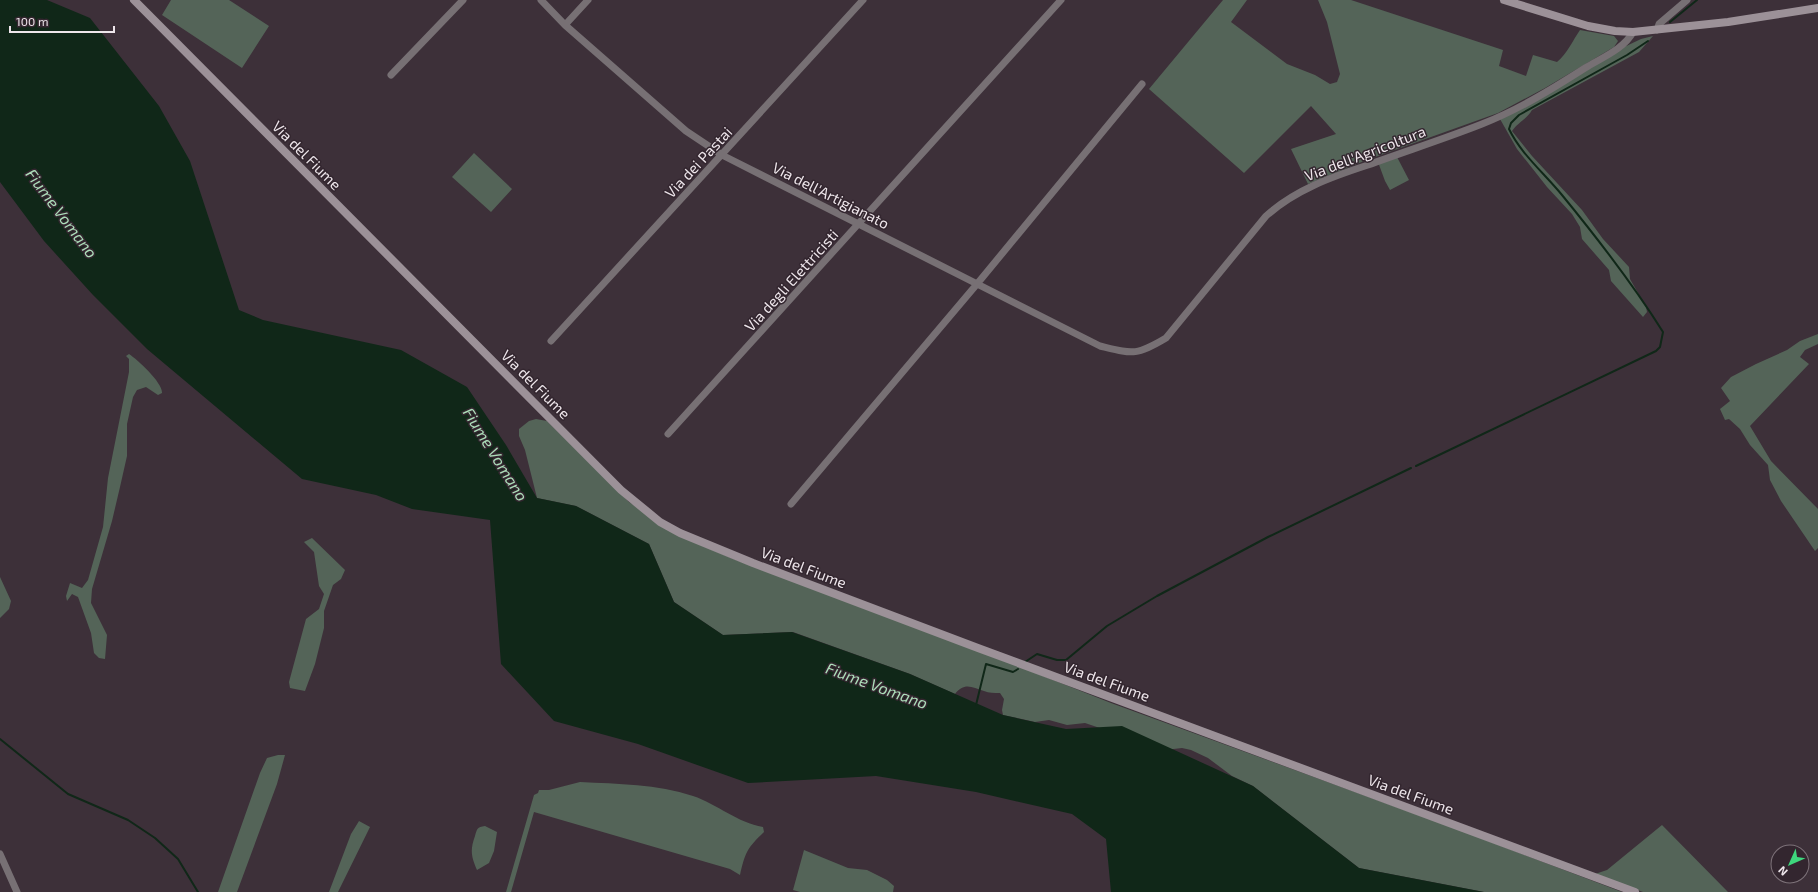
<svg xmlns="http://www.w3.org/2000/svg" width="1818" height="892" viewBox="0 0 1818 892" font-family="'Exo 2',sans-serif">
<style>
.green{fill:#546458}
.water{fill:#102718}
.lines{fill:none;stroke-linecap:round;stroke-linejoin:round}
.stream{stroke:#102718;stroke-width:2}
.street{stroke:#777074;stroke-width:7}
.secondary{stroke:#9c9198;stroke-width:8}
.labels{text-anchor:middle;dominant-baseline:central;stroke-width:3;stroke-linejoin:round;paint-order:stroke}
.street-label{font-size:15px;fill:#eee6eb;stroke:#33262f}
.water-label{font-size:16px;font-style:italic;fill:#acddb9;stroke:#33262f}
</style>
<rect width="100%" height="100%" fill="#3d3039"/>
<!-- green -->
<path class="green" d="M171,0H229L269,26L242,68L162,15Z
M1223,0H1247L1231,22L1287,64L1315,75L1330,84L1337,82L1340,74L1327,22L1318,0H1351L1503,50L1499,66L1526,76L1533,55L1557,62C1567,54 1573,40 1580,30L1614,36L1618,41L1614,47L1545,88L1498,113L1364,161L1308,184L1291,149L1336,134L1311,106L1244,173L1149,89Z
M1653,36L1639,52L1532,110C1527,119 1518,122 1512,131L1532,156L1582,210L1603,239L1629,267L1630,279L1646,307L1647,312L1643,317L1611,281L1609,270L1582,239L1580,227L1572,214L1547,187L1517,149L1500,119L1620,49L1641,39Z
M474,153L512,189L491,212L452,177Z
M1397,157L1409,180L1390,190L1385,181L1378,162Z
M1818,334V344L1805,350L1800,357L1809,364L1750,426L1771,461L1818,509V548L1815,551L1781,501L1770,480L1768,465L1750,445L1740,429L1729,419L1725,420L1720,409L1730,401L1721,388L1731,377L1756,364L1787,350L1800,341Z
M129,354C138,360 163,383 162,393L158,395L146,387L137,390L133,397L127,424V456L120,487L112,521L92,589L91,603L107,635L105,659L99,658L94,653L91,633L78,597L72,594L67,601L66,596L70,583L82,588L88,580L103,527L108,478L129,372V359L126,356Z
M536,419L547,421L629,502L682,537L736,560L1013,664L1111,703L1462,831L1622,892H1484L1359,868L1253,786L1232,776L1208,758L1191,750L1182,748L1165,750L1085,723L1067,725L1049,720L1035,722L1003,715L1002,710L1004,699L1000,693C994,693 989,693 984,691C972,687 964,682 955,694L910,674L793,632L723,635L674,602L649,544L576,506L537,498L525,450L519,436V429L529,421Z
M312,538L345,570L341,579L333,585L324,611V628L315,664L305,691L290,688L289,682L306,619L319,609L324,594L319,586L314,552L304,542Z
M0,577L11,601L9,609L0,618Z
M278,755H285L277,784L237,892H218L260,773L267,758Z
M580,782C618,784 657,784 693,796C717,804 738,823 763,827L764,832C747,848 745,853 740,875L730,869L534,812L511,892H506L534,795L538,793L539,790H549Z
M359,821L370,827L338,892H329L351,834Z
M1662,825L1728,892H1643L1595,874L1607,870Z
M485,826L497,832L494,851L489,863L477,870C471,856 470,850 475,836C477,829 477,827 485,826Z
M804,850L848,868L867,870L887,880L894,886L893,892H800L793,890Z"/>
<!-- water -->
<path class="water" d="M0,0H47L90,18L159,106L190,161L239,310L263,320L401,350L467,387L506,445L537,498L576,506L649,544L674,602L723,635L792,632L910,674L1003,715L1066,729L1122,726L1253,786L1359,868L1484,892H1111L1106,839L1072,814L976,792L876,776L748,783L638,744L554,721L501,664L490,520L412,509L376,495L302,479L147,349L93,295L44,241L0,182Z"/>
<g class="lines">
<!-- stream -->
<path class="stream" d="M1670,22L1697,0
M1416,466L1656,351L1660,347L1663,332C1633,284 1598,239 1562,195C1544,173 1521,154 1509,129L1511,123L1519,115L1627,55L1648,41
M1025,662L1037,654L1057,660H1066L1107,626L1157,596L1268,537L1411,468
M976,705L986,664L1013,672L1018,669
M0,739L68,794L128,820L155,838L178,859L198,892"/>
<!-- street -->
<path class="street" d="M541,0L565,25L686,131L722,155L1100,346C1133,354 1136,356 1166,338L1266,216C1295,190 1331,177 1368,165C1406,151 1444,139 1482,124C1518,110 1552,89 1585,68C1601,58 1624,49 1633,32
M565,25L588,0
M1657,30L1659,24L1687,0
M391,75L463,0
M551,341L863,0
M668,434L1061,0
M791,504L977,284L1142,84
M0,854L17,892"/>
<!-- secondary -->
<path class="secondary" d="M134,0L621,490L660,522L680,533L753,563L978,648L1635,892
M1504,0L1588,26L1615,31L1633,32L1728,22L1818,8"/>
</g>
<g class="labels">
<!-- street labels -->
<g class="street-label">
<text transform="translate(1365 153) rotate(-21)">Via dell'Agricoltura</text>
<text transform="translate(307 155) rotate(45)">Via del Fiume</text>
<text transform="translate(698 162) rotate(-47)">Via dei Pastai</text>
<text transform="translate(831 195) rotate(27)">Via dell'Artigianato</text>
<text transform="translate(791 280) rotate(-48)">Via degli Elettricisti</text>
<text transform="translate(536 384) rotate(45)">Via del Fiume</text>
<text transform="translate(804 567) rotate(21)">Via del Fiume</text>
<text transform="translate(1107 681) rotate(20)">Via del Fiume</text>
<text transform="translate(1411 794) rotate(20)">Via del Fiume</text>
</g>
<!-- water labels -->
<g class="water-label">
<text transform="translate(62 213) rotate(53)">Fiume Vomano</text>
<text transform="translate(496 454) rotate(58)">Fiume Vomano</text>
<text transform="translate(877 685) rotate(20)">Fiume Vomano</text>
</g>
</g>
<!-- north arrow -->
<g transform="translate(1790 864) rotate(225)"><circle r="19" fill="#33262f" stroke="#7e737a"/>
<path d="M0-3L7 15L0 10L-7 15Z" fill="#3ed77d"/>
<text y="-6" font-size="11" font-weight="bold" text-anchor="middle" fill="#eee6eb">N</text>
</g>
<!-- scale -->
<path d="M10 26v6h104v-6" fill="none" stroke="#eee6eb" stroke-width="2"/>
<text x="16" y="26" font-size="12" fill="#eee6eb" stroke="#33262f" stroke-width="3" paint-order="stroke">100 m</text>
</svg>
